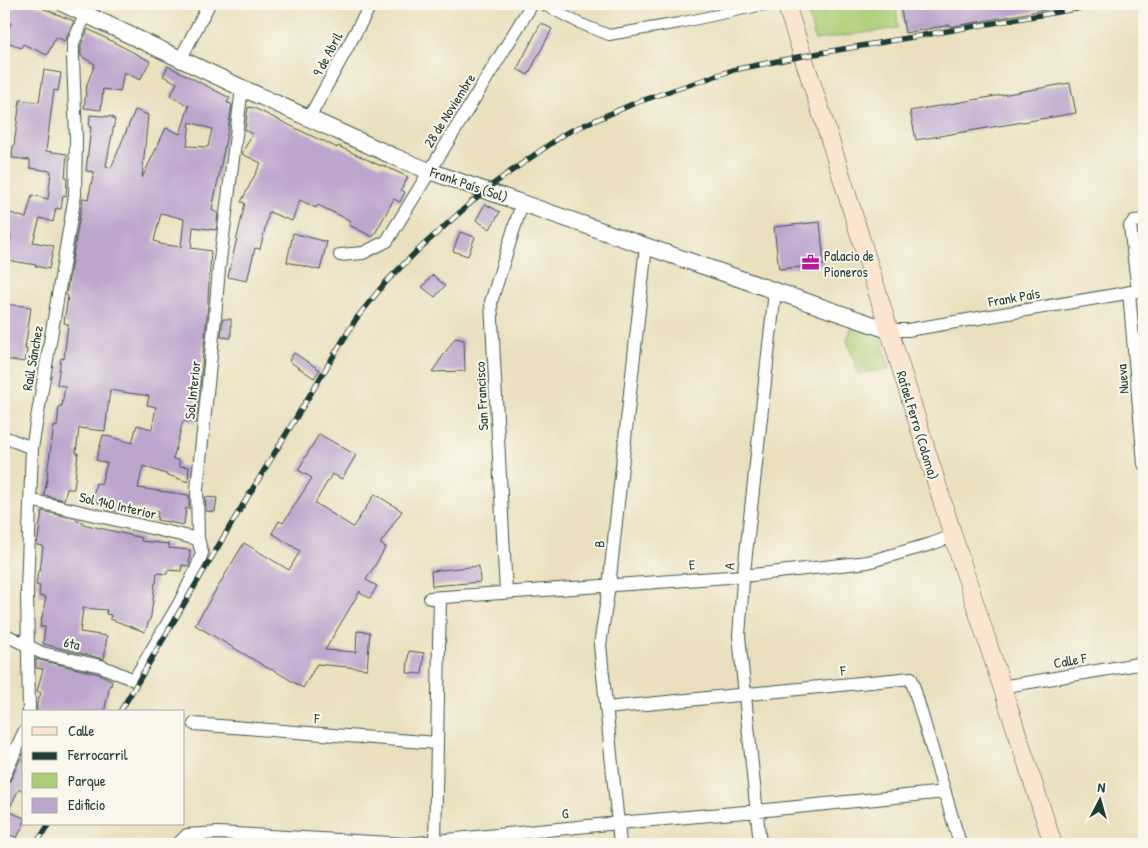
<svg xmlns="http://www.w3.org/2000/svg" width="1148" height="848" viewBox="0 0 1148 848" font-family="'Patrick Hand',sans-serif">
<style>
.green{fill:#accd76;stroke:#668555}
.building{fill:#bda6ce;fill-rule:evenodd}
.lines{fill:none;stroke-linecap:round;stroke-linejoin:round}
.pedestrian-casing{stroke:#3d5549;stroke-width:12}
.minor-casing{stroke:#3d5549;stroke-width:14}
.tertiary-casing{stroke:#3d5549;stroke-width:18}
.secondary-casing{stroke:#3d5549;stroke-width:19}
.pedestrian{stroke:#fff;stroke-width:10}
.minor{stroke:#fff;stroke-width:12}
.tertiary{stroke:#fff;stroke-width:16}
.secondary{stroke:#fce5cf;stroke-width:18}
.rail-casing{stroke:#1f3d34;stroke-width:5.5}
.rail{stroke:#fbf7ec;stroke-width:4;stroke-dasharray:11;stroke-linecap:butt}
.labels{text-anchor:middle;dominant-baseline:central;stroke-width:4;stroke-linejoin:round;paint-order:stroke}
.street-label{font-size:14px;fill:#1f3d34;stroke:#fbf7ec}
.poi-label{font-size:14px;fill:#1f3d34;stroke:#fbf7ec;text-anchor:start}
</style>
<rect width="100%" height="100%" fill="#fbf7ec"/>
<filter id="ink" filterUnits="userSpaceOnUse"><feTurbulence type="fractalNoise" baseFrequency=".02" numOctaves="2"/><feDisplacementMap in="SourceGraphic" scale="10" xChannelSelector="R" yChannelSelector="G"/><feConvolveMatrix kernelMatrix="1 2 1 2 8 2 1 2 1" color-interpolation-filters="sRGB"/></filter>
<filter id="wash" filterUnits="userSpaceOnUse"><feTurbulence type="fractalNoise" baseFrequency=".0096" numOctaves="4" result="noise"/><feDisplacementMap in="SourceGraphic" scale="20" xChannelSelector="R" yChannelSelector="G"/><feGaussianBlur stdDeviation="1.12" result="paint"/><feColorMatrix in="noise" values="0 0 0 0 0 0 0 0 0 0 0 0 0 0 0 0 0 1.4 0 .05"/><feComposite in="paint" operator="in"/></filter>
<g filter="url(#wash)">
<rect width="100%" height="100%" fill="#eae0bd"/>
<!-- green -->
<path class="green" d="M806,4H896L898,28L815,40Z
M852,326L874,333L881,339L890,368L858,374L847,340Z"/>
<g id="blocks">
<!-- building -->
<path class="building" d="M4,4H32L74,21L65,41L56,37L47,55L23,44L21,48L4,40L11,23L4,20L7,13L4,11Z
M900,4H1048L1049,9L950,27V25L905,33Z
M541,23L552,29L528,75L517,69Z
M88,29L150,61L140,80L124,72L120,92L103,89L101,110L84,108L87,84L95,64L81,56V45Z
M168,66L230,98L227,103L232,104L229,124L212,210L218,213L216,230L193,227L191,248L211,251L207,316L196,423L183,421L173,459L179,460V466L189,467L188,482L143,466L138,488L189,495V509L186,508L184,525L157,520L158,512L131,508V510L120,507L119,512L106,509L108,504L92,501L96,483L101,484L107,463L96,460L103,435L132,443L137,425L152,429L156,407L147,405L149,396L110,390L105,431L79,428L76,453H78L74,489H67L64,500L44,495L48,474H47L54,426L57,427L59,406H62L65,386L57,385L61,358L64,359L68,324L64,323L68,296L66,295L83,198L88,199L94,172L86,171L91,127H89L90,115L113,117V119H115L106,166L111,168L135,110L148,115L142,178L166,128L180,134L189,106L170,96L177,83L163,76ZM190,122L212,129L208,147L187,146ZM161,213L184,219L181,247L159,244L160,243L154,241Z
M44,70L61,73L58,91L54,90L46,151L67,154L65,177H67L66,196L63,195L61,209L56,208L53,222L40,218L33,242L54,246L49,269L35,266L36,265L7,260L11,235L4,233V211L26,218L32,195L48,199L51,171L30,168V160L12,158L13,146H14L20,100L39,102Z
M1070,83L1076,113L916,140L910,111Z
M248,107L254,108L322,141V140L337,148L338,146L381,166L382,165L408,177L401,190L405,192L400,202L394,199L373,237L349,225L351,221L318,205L316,208L300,200L292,221L269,212L260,249L255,248L247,281L228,277L245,203L241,202L261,163L242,154L252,134L245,130Z
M485,204L500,212L490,229L476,220Z
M820,222L824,265L779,269L774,227Z
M460,232L475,237L468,256L453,251Z
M293,233L327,242L320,270L287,262Z
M433,275L445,286L435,297L422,287Z
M4,304L31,307L25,349H27L25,362L4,359Z
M223,319H231V338L221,337Z
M455,338L464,340L465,371L432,372Z
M294,353L320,370L314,378L289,361Z
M319,434L356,455L342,479L332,474L315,503L353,527L375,494L402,511L380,544L386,547L366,580L377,586L370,598L360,593V591L325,650L356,652L357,631L370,632L367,669L317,664L303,688L272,669L271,670L195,625L244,543L289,570L300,551L272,533L279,521L283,523L312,478L298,470Z
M205,497L217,498L215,512L206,511Z
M42,511L77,519V521L83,522V524L142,538L141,541L169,544V548L190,550L189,566L182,565L181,571L168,570L167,574L157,573L156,583H155L151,616L145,632L110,619L111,615L106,614L107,610L83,608L80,632L107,636L104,659L43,644L45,627H40L46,597L39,596L40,586L36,585L38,571H40L43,546L37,545Z
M479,566L480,582L432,586L431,571Z
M409,651L424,653L422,674L407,673Z
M36,659L99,674L112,680L111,686L110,685L104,712H37V703L41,693L37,691L43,669L36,668Z
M24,752V791L19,789L8,811L24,818V823L17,838L4,832V784L8,783L11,779Z"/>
</g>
</g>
<g filter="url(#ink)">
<use href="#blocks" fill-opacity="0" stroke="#3d5549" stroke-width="1"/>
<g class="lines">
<defs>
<path id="pedestrian" d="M542,4L579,23L609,35L679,23L768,4"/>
<path id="minor" d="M181,58L209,4
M309,118L371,4
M340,255L363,253L387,241L532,4
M1138,291L1130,226L1134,221L1144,220
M1129,292L1144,464
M888,330H908L1144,290
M4,437L32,448
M30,500L198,539
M506,593L491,302L522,203
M430,598L743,576L868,562L931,544L953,536
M4,634L42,653L101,666L134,680L180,602L196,570L202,553L198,539L197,489L215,317L219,268L242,88
M1001,687L1144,663
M606,708L911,678L960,844
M29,712L27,591L32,448L75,195L76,139L73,58V43L86,13
M194,724L437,743
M4,776L24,732
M435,842L440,597
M178,844L187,835L218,833L407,844L618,823L757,811L945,792
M620,844L600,645L609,586L646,246
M760,844L739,636L743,581L775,291"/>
<path id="tertiary" d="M64,4L242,88L395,157L429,171L888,330"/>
<path id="secondary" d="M786,4L832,146L953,536L1053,844"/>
</defs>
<!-- pedestrian casing -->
<use href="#pedestrian" class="pedestrian-casing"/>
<!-- minor casing -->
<use href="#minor" class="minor-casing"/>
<!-- tertiary casing -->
<use href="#tertiary" class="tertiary-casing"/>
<!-- secondary casing -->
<use href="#secondary" class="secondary-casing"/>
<!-- pedestrian -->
<use href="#pedestrian" class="pedestrian"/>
<!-- minor -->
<use href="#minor" class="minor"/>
<!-- tertiary -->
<use href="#tertiary" class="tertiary"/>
<!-- secondary -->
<use href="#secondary" class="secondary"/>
<defs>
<path id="rail" d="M120,712L232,523L356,319L385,283L418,250L485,190L510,172L566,133L635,103L733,70L803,56L1104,4
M36,844L49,824"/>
</defs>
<!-- rail casing -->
<use href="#rail" class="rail-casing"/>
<!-- rail -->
<use href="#rail" class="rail"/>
</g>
</g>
<!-- icons -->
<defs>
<symbol id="office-bare" viewBox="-9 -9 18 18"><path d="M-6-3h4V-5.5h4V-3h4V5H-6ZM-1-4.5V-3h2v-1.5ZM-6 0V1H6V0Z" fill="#b5179e" stroke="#fbf7ec" stroke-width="2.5" paint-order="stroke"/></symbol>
</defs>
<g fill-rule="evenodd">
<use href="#office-bare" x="798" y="250" width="25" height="25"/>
</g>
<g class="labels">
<!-- street labels -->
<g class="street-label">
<text transform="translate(327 54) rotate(-62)">9 de Abril</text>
<text transform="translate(449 110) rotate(-58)">28 de Noviembre</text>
<text transform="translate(469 184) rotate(19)">Frank País (Sol)</text>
<text transform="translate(1014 297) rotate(-10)">Frank País</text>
<text transform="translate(32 358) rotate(-80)">Raúl Sánchez</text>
<text transform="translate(1122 379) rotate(-95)">Nueva</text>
<text transform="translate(192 390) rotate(-84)">Sol Interior</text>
<text transform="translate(481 396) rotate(-93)">San Francisco</text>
<text transform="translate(918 425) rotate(73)">Rafael Ferro (Coloma)</text>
<text transform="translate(118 505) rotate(13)">Sol 140 Interior</text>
<text transform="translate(599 544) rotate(-84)">B</text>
<text transform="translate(692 564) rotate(-4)">E</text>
<text transform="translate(729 566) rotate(-84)">A</text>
<text transform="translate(72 643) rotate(13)">6ta</text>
<text transform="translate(1070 660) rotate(-10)">Calle F</text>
<text transform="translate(843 670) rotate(-6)">F</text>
<text transform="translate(317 718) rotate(4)">F</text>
<text transform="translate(565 813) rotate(-6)">G</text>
</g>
<!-- poi labels -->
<g class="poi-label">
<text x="824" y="255">Palacio de<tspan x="824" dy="16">Pioneros</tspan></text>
</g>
</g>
<!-- margin -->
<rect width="1148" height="848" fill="none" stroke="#fbf7ec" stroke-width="20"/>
<!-- legend -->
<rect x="22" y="710" width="162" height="115" fill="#fbf7ec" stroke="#a3ada2"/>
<rect x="32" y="727" width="25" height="8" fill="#fce5cf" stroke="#a3ada2"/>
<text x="68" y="736" font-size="15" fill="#1f3d34">Calle</text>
<rect x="32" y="752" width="25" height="8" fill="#1f3d34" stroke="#a3ada2"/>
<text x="68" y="760" font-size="15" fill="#1f3d34">Ferrocarril</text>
<rect x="32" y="773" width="25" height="15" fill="#accd76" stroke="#a3ada2"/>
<text x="68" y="786" font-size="15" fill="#1f3d34">Parque</text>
<rect x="32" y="798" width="25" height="15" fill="#bda6ce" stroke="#a3ada2"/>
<text x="68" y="810" font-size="15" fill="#1f3d34">Edificio</text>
<!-- north arrow -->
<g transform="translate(1100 800) rotate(6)" stroke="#fbf7ec" stroke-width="4" paint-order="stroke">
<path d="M0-4L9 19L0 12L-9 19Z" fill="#1f3d34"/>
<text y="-8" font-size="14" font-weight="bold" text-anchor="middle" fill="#1f3d34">N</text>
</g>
</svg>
